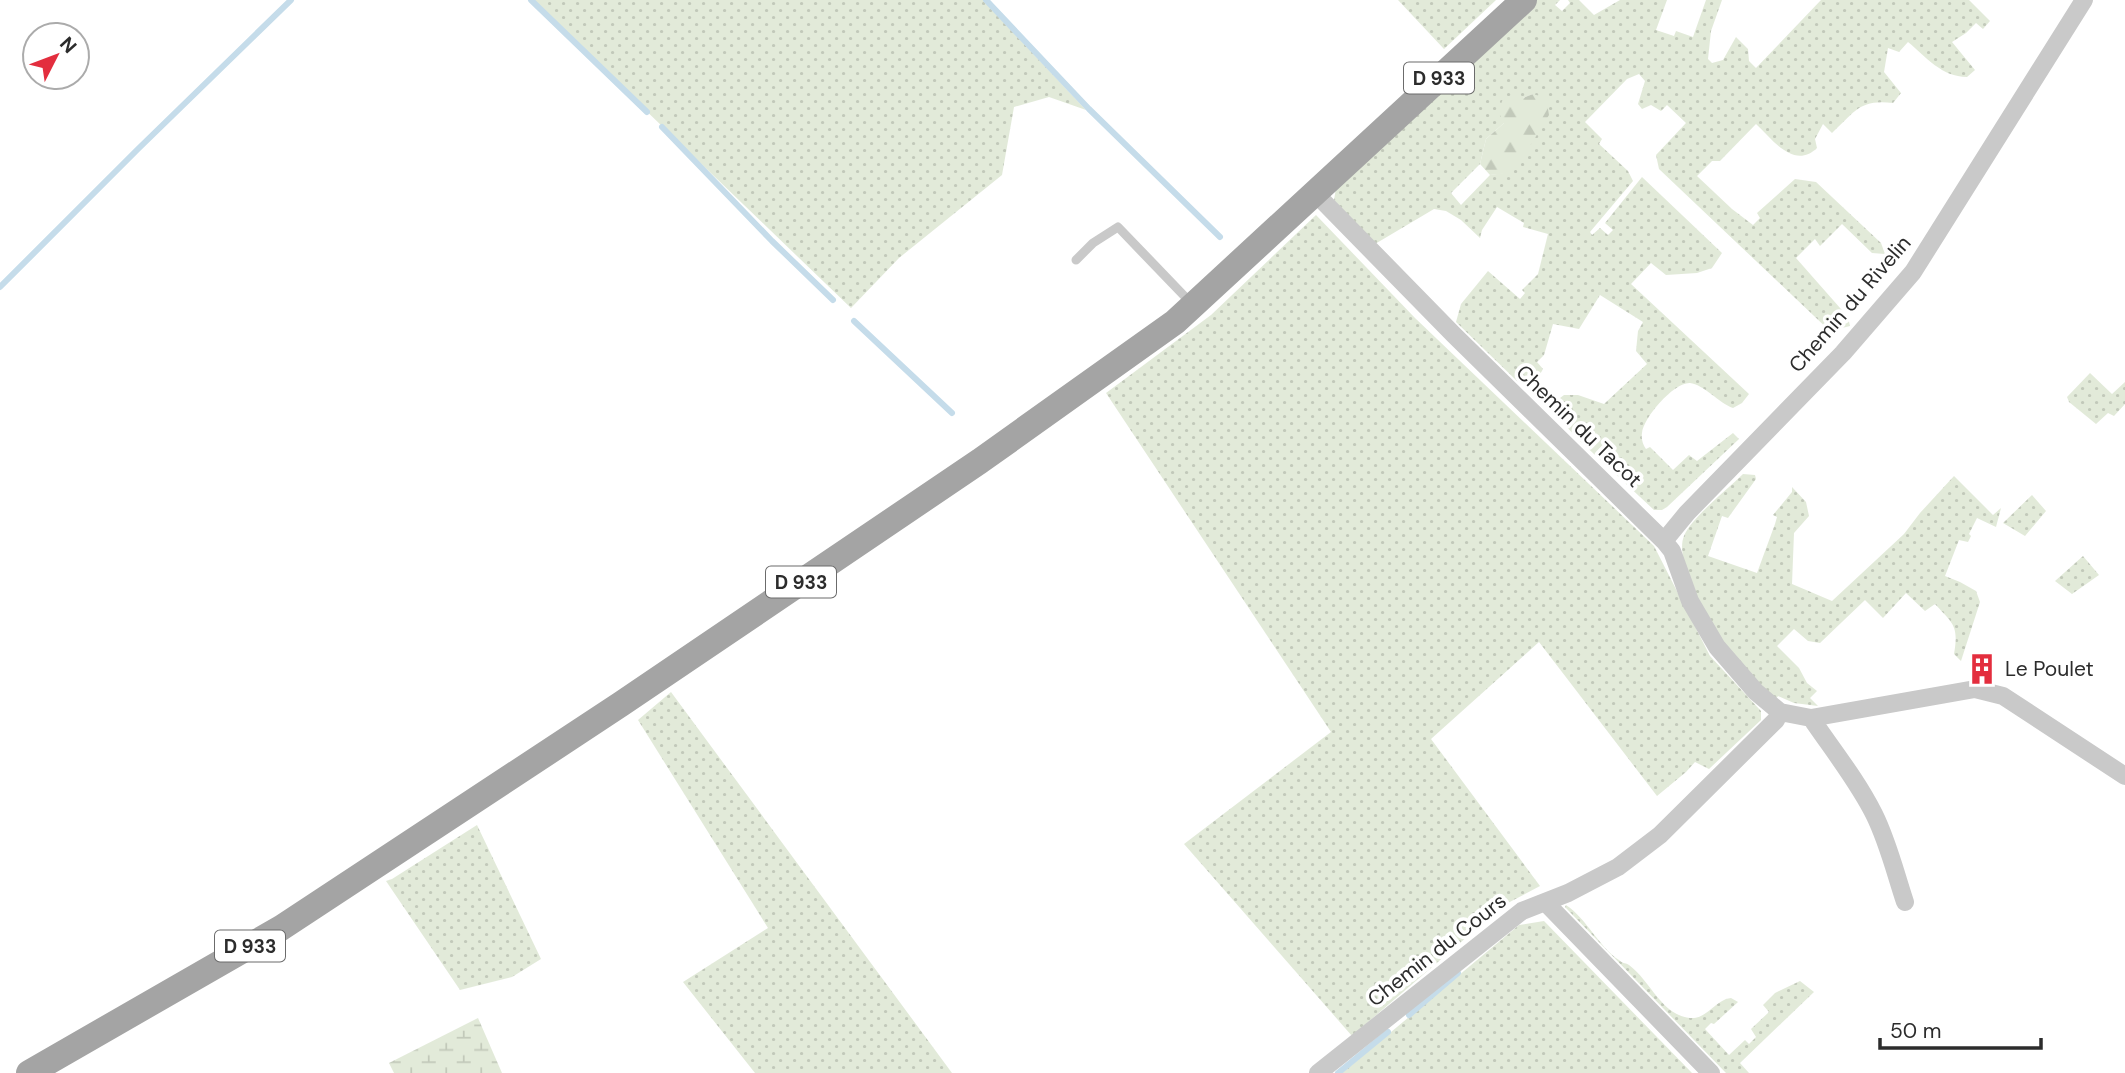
<svg xmlns="http://www.w3.org/2000/svg" width="2125" height="1073" viewBox="0 0 2125 1073" font-family="'DM Sans',sans-serif">
<style>
.grass{fill:url(#grass-dots);fill-rule:evenodd}
.forest{fill:url(#forest-firs)}
.wetland{fill:url(#wetland-marsh)}
.lines{fill:none;stroke-linecap:round;stroke-linejoin:round}
.stream{stroke:#c5dcea;stroke-width:6}
.lane{stroke:#c9c9c9;stroke-width:9}
.street{stroke:#c9c9c9;stroke-width:18}
.primary{stroke:#a4a4a4;stroke-width:26}
.labels{text-anchor:middle;dominant-baseline:central;stroke-width:7;stroke-linejoin:round;paint-order:stroke}
.shield{fill:#fff;stroke:#6b6b6b;stroke-width:2}
.shield-label{font-size:19px;font-weight:bold;fill:#2c2c2c}
.street-label{font-size:21px;fill:#2c2c2c;stroke:#fff}
.poi-label{font-size:21px;fill:#2c2c2c;stroke:#fff;text-anchor:start}
</style>
<defs>
<pattern id="grass-dots" width="8" height="8" patternUnits="userSpaceOnUse" patternTransform="scale(1.75)"><rect width="8" height="8" fill="#e2ead9"/><path d="M2 2h.1M6 6h.1" fill="none" stroke="#c2c9ba" stroke-width="1.8" stroke-linecap="round"/></pattern>
<pattern id="forest-firs" width="22" height="20" patternUnits="userSpaceOnUse" patternTransform="scale(1.75)"><rect width="22" height="20" fill="#e2ead9"/><path d="M5 1l3.5 6h-7zM16 11l3.5 6h-7z" fill="#c2c9ba"/></pattern>
<pattern id="wetland-marsh" width="20" height="14" patternUnits="userSpaceOnUse" patternTransform="scale(1.75)"><rect width="20" height="14" fill="#e2ead9"/><path d="M1 5h8M5 5V1M11 12h8M15 12V8" fill="none" stroke="#c2c9ba"/></pattern>
</defs>
<rect width="100%" height="100%" fill="#fff"/>
<!-- grass -->
<path class="grass" d="M531,0H983L1086,110L1049,97L1014,107L1002,175L899,258L851,308Z
M1398,0H1496L1444,49Z
M1535,0H1560L1555,5L1562,11L1570,3L1568,0H1579L1594,15L1620,0H1667L1656,30L1674,36L1676,31L1693,37L1706,0H1722L1711,31L1708,59L1712,63L1723,60L1736,37L1748,49L1749,61L1756,68L1821,0H1969L1990,21L1983,29L1976,23L1966,33L1952,42L1975,70L1967,77C1942,77 1926,57 1908,42L1899,52L1888,48L1884,72L1901,93L1893,103C1859,99 1855,112 1832,133L1823,124L1815,139L1817,148C1794,170 1773,140 1756,124L1720,161H1712L1697,176L1732,209L1753,225L1760,218L1757,213L1795,179L1816,182L1881,243L1885,254L1872,253L1842,224L1820,246L1815,239L1796,258L1848,317L1850,326L1838,329L1833,334L1659,169L1656,155L1686,123L1667,105L1661,111L1651,105L1642,109L1638,104L1645,81L1639,74L1627,79L1585,122L1602,139L1599,144L1628,171L1633,181L1590,232L1592,235L1600,228L1608,235L1613,230L1605,223L1642,177L1722,253L1712,268L1697,273L1666,275L1651,263L1631,284L1749,394L1742,403L1733,408C1719,403 1703,384 1690,383C1674,382 1643,418 1642,433C1641,439 1643,445 1646,449L1650,447L1673,470L1689,455L1697,461L1733,433L1739,439L1667,507L1662,510H1654L1579,440L1548,407L1564,395H1578L1604,404L1647,364L1636,351L1638,331L1643,322L1600,295L1579,329L1553,324L1544,355L1537,362L1543,369C1537,380 1530,389 1517,381L1456,322L1461,304L1488,271L1520,299L1525,293L1522,290L1538,274L1548,234L1523,227L1524,223L1497,207L1482,230L1480,238L1461,220L1446,211L1434,209L1375,244L1334,200L1336,188ZM1533,94L1510,172L1490,175L1461,205L1451,193L1480,164L1486,139L1504,123L1523,98Z
M1316,215L1415,318L1654,546L1710,656L1761,711V720L1709,769L1695,762L1686,772L1657,796L1539,642L1431,739L1540,886L1504,905L1352,1036L1184,844L1331,732L1106,393L1211,315Z
M2090,373L2112,394L2125,382V404L2114,416L2108,413L2096,424L2069,402L2067,397Z
M1743,474L1755,475L1756,479L1728,518L1722,516L1708,556L1757,573L1775,524L1777,517L1773,515L1792,492V487L1806,502L1809,516L1794,533L1792,584L1832,601L1904,534L1920,513L1954,476L1993,515L2001,508L1996,527L1977,518L1969,534L1971,536L1968,542L1959,540L1945,576L1960,582L1976,591L1980,602L1961,661L1954,654C1959,625 1953,624 1935,604L1925,611L1906,593L1883,618L1865,600L1820,643L1808,641L1794,629L1777,646L1799,668L1807,683L1817,691L1810,698L1818,706L1794,703L1778,696L1776,699C1764,687 1748,676 1737,662C1719,640 1672,564 1684,536C1691,518 1728,489 1743,474Z
M2032,495L2046,511L2025,536L2003,523Z
M2083,556L2099,575L2072,594L2055,581Z
M671,692L952,1073H755L683,982L768,928L638,720Z
M477,825L541,959L512,977L460,990L386,881L392,879Z
M1566,905C1587,919 1599,947 1619,960C1623,964 1624,962 1629,965C1651,981 1663,1019 1694,1018C1708,1017 1717,999 1731,998L1738,1002L1714,1024L1711,1023L1705,1029L1729,1055L1745,1040L1749,1044L1756,1037L1751,1029L1769,1012L1763,1005L1775,993L1800,981L1814,992L1740,1063L1749,1073H1726L1565,907Z
M1544,921L1692,1073H1342L1519,925Z"/>
<!-- forest -->
<path class="forest" d="M1533,94L1546,98L1549,115L1530,146L1510,173L1490,175L1480,164L1486,139L1504,123L1498,111L1503,99L1515,95L1523,98Z"/>
<!-- wetland -->
<path class="wetland" d="M478,1018L502,1073H394L389,1063Z"/>
<g class="lines">
<!-- stream -->
<path class="stream" d="M531,0L647,112
M986,0L1089,109L1220,237
M662,127L772,241L833,300
M0,287L138,149L291,0
M854,321L952,413
M1409,1015L1458,973
M1338,1073L1388,1032"/>
<!-- lane -->
<path class="lane" d="M1076,260L1093,243L1118,227L1192,304"/>
<!-- street -->
<path class="street" d="M1315,193L1454,335L1664,541L1672,551L1690,601L1717,647L1756,692L1780,712L1811,718L1975,689L2003,696L2125,776
M1664,541L1687,513L1843,353L1913,272L2084,0
M1811,718C1832,749 1857,780 1874,814C1888,842 1895,872 1905,902
M1545,902L1711,1073
M1318,1073L1522,911L1568,893L1618,867L1660,835L1776,720L1780,712"/>
<!-- primary -->
<path class="primary" d="M29,1073L281,928L621,704L980,461L1175,322L1524,0"/>
</g>
<!-- icons -->
<defs>
<symbol id="building-bare" viewBox="-9 -9 18 18"><path d="M-4-6H4V6H1V3H-1V6H-4ZM-2.5-4.3h1.7v1.8h-1.7ZM.8-4.3h1.7v1.8H.8ZM-2.5-1h1.7V.8h-1.7ZM.8-1h1.7V.8H.8Z" fill="#e32e3e" stroke="#fff" stroke-width="2.5" paint-order="stroke"/></symbol>
</defs>
<g fill-rule="evenodd">
<use href="#building-bare" x="1960" y="647" width="44" height="44"/>
</g>
<g class="labels">
<!-- shield labels -->
<g class="shield">
<rect x="1404" y="62.5" width="70" height="31" rx="5"/>
<rect x="766" y="566.5" width="70" height="31" rx="5"/>
<rect x="215" y="930.5" width="70" height="31" rx="5"/>
</g>
<g class="shield-label">
<text x="1439" y="78">D 933</text>
<text x="801" y="582">D 933</text>
<text x="250" y="946">D 933</text>
</g>
<!-- street labels -->
<g class="street-label">
<text transform="translate(1850 304) rotate(-49)">Chemin du Rivelin</text>
<text transform="translate(1579 426) rotate(44)">Chemin du Tacot</text>
<text transform="translate(1437 950) rotate(-38)">Chemin du Cours</text>
</g>
<!-- poi labels -->
<g class="poi-label">
<text x="2005" y="669">Le Poulet</text>
</g>
</g>
<!-- north arrow -->
<g transform="translate(56 56) rotate(48)"><circle r="33" fill="#ffffff" stroke="#ababab" stroke-width="2"/>
<path d="M0-5L12 26L0 18L-12 26Z" fill="#e32e3e"/>
<text y="-10" font-size="19" font-weight="bold" text-anchor="middle" fill="#2c2c2c">N</text>
</g>
<!-- scale -->
<path d="M1880 1038v10h161v-10" fill="none" stroke="#2c2c2c" stroke-width="3.5"/>
<text x="1890" y="1038" font-size="21" fill="#2c2c2c" stroke="#ffffff" stroke-width="5" paint-order="stroke">50 m</text>
</svg>
